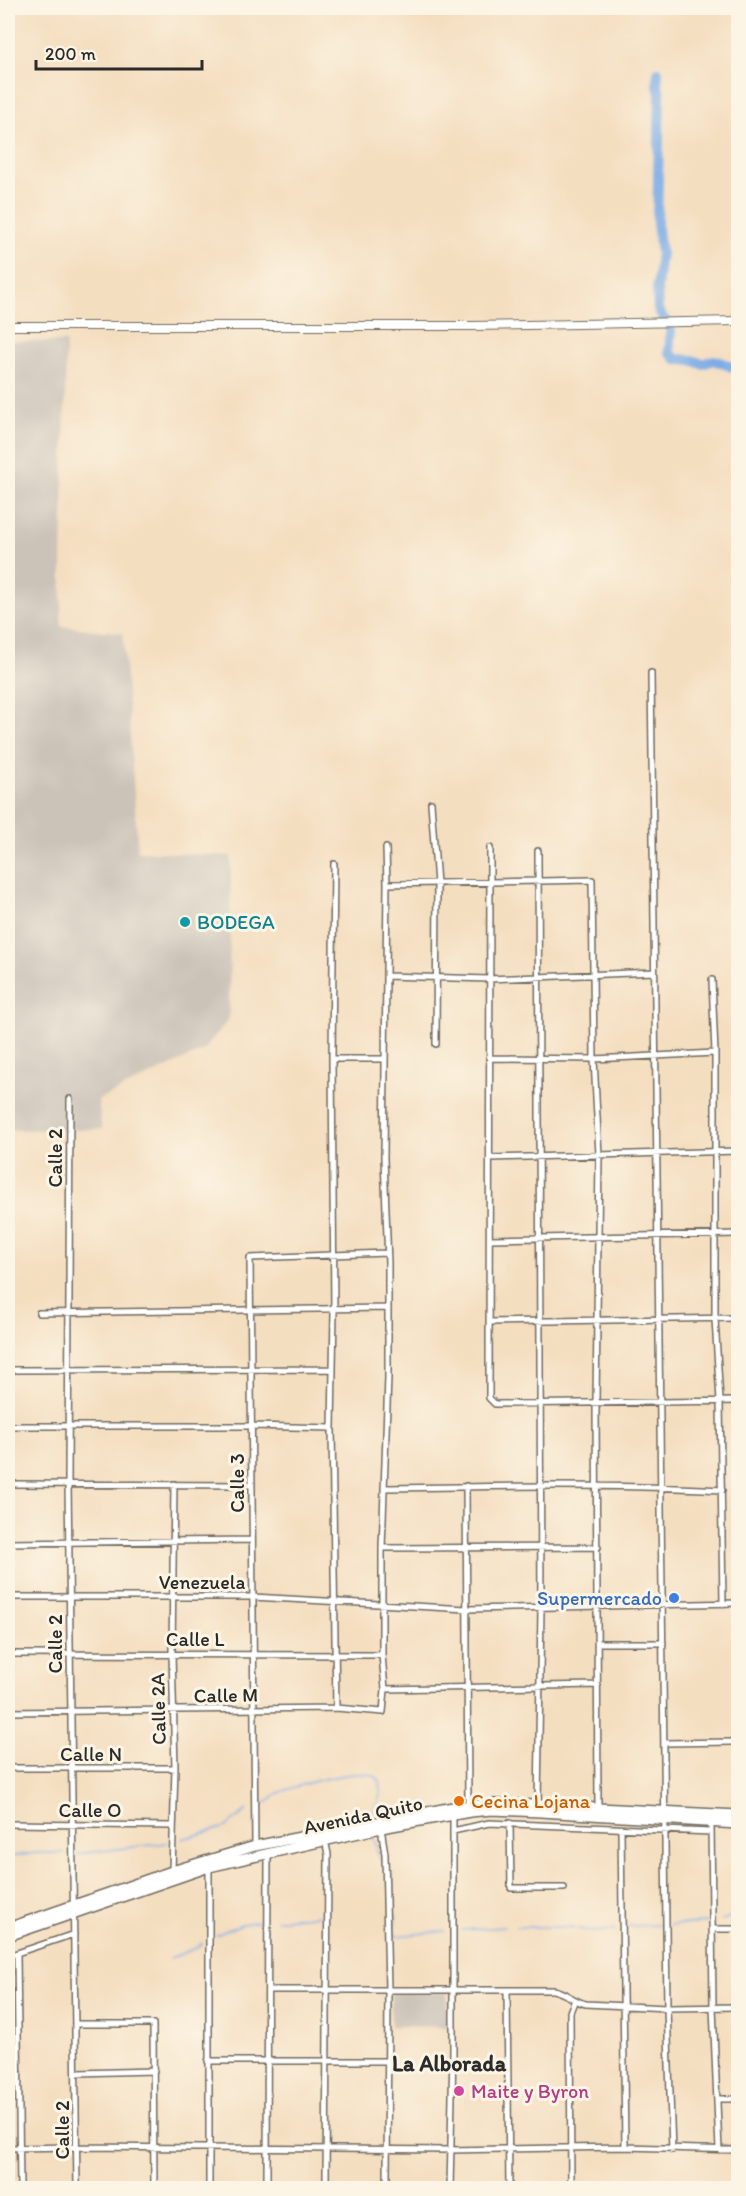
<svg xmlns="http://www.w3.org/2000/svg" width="746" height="2196" viewBox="0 0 746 2196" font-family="Itim,sans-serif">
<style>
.industrial{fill:#cbc3b8}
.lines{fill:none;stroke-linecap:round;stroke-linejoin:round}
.stream{stroke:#7aabe5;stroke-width:1.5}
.river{stroke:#7aabe5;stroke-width:10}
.street-casing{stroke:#716a5f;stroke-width:8}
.secondary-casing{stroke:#716a5f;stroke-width:10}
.highway-casing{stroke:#716a5f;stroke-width:12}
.street{stroke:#fff;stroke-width:5}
.secondary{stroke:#fff;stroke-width:8}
.highway{stroke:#fff;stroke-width:9}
.culture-dot{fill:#0f9aa8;stroke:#fcf5e5;stroke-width:2}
.shop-dot{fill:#3f7fe0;stroke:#fcf5e5;stroke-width:2}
.food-dot{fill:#e8710a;stroke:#fcf5e5;stroke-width:2}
.hotel-dot{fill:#d1479c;stroke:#fcf5e5;stroke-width:2}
.labels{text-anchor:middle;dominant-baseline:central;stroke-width:6;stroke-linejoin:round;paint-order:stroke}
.culture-label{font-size:20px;fill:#0d838f;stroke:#fcf5e5;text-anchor:start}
.street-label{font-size:20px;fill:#2b2b2b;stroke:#fcf5e5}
.shop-label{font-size:20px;fill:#366cbe;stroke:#fcf5e5;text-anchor:end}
.food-label{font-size:20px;fill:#c56008;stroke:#fcf5e5;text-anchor:start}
.hotel-label{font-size:20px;fill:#b23c85;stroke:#fcf5e5;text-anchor:start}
.quarter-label{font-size:22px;font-weight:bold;fill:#2b2b2b;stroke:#fcf5e5}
</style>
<rect width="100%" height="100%" fill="#fcf5e5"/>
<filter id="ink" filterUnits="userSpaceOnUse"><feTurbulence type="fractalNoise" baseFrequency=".0167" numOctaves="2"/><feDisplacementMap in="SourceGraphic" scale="12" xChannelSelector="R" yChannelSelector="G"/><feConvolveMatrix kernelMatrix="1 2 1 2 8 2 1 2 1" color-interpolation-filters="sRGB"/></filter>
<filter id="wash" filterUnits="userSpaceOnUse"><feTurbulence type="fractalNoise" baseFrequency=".008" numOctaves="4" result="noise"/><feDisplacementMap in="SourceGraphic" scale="24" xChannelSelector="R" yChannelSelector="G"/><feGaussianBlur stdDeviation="1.35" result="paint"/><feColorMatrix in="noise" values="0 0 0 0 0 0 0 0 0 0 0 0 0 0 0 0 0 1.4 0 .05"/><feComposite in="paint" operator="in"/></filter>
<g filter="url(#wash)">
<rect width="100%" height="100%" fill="#f4dec0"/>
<!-- industrial -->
<path class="industrial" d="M8,341L66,342L61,626L123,633L138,851L231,856L229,1018L204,1050L98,1100L102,1129L8,1130Z
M391,1993H447L448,2027L391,2026Z"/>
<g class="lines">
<!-- stream -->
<path class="stream" d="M260,1805C268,1803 271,1797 279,1793C293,1786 365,1765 377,1778C386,1789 377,1802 373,1813
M182,1839L226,1827L248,1809
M374,1839L380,1860
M77,1854L167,1843
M8,1857L36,1853H64
M392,1874L394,1906L392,1910L396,1916L393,1932L396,1936L445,1931
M276,1920L319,1915
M722,1920L738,1914
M669,1925L707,1923
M629,1926L664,1925
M516,1927H570L594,1932L615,1930
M462,1930L504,1927
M216,1935L242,1924L261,1921
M170,1958L194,1949L202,1943"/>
<!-- river -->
<path class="river" d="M658,72L657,83L660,93L657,224L661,253L657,288L658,310L671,330L669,352L676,359L692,360L702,364L714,360L738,369"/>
</g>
</g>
<g filter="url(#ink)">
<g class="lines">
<defs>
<path id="street" d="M651,673L667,2008L672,2150
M431,803L437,884L436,1044
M490,848L489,1398L495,1404L738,1401
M334,864L332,1059L334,1311L332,1428L336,1708
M387,884L592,880L594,1059L599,1155L596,1403L598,1806
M386,976L489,979L654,972
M712,980L715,1053V1319L720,1401L723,1604
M489,1058L594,1059L715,1053
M332,1059H385
M70,1099L68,1483L77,2188
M490,1158L738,1151
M490,1239L738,1234
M39,1313L388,1308
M491,1322L738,1318
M8,1370L333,1369
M8,1426H252L332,1428
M8,1484L252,1485
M466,1486L468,1805
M385,1488C497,1486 610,1484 722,1490
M8,1543L251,1540
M382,1548L598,1547
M8,1597H253L467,1609L738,1603
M597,1643H663
M8,1654L382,1655
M385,1689L598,1685
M8,1712L336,1708L383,1712L385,1689L382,1655V1548L388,1377V1263L384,1158L387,884L386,848
M665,1743L734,1742
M8,1768H175
M538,1805L541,1609L538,851
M510,1823L511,1888H564
M711,1823L713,2007L719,2150
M8,1824L172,1826
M381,1828L385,1854L388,1990L387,2188
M621,1830L625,2147
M453,1831L489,1823L711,1832
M325,1840L328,1854L326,2188
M255,1846L250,1258L387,1253
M172,1871L175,1768L172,1654L174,1484
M713,1929H738
M17,1953L20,2188
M8,1956L74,1934
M268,1990H553C568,1993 572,2001 586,2004L667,2008L738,2007
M507,1990L509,2188
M76,2024H153L154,2188
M208,2061H386
M77,2073L154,2071
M717,2099H738
M8,2148L78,2147L449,2150L625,2147L738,2150
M209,2188V1867
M267,2188L268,1853
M450,2188L453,2050V1815
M571,2188L570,2012L574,2002"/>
<path id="secondary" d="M8,326H472L738,321"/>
<path id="highway" d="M8,1928L172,1871L255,1846L453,1807L493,1804L538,1805L738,1815
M8,1936L209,1867L381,1828L470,1812L492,1810L541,1812L738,1824"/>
</defs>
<!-- street casing -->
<use href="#street" class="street-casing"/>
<!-- secondary casing -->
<use href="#secondary" class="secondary-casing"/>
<!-- highway casing -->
<use href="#highway" class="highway-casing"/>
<!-- street -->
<use href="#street" class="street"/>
<!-- secondary -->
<use href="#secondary" class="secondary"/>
<!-- highway -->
<use href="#highway" class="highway"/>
</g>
</g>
<!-- markers -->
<circle class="culture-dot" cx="185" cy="922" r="6"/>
<circle class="shop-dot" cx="674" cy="1598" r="6"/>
<circle class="food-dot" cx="459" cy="1801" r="6"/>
<circle class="hotel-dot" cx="459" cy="2091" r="6"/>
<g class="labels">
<!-- culture labels -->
<g class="culture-label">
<text x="197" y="922">BODEGA</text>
</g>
<!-- street labels -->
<g class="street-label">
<text transform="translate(55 1158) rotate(-90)">Calle 2</text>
<text transform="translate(237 1483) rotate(-90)">Calle 3</text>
<text x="202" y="1582">Venezuela</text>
<text x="195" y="1639">Calle L</text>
<text transform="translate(55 1644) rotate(-90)">Calle 2</text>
<text transform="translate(226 1695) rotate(-1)">Calle M</text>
<text transform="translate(158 1709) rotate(-91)">Calle 2A</text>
<text x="91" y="1754">Calle N</text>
<text x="90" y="1810">Calle O</text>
<text transform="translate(363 1815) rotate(-12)">Avenida Quito</text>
<text transform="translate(62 2130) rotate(-90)">Calle 2</text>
</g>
<!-- shop labels -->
<g class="shop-label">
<text x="662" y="1598">Supermercado</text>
</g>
<!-- food labels -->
<g class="food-label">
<text x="471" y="1801">Cecina Lojana</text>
</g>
<!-- hotel labels -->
<g class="hotel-label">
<text x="471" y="2091">Maite y Byron</text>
</g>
<!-- quarter labels -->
<g class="quarter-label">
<text x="449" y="2063">La Alborada</text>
</g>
</g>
<!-- margin -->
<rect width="746" height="2196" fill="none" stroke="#fcf5e5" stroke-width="30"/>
<!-- scale -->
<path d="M36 60v9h166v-9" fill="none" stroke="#2b2b2b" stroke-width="3"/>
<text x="45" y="60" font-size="18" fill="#2b2b2b" stroke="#fcf5e5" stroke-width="4.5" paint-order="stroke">200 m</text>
</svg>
